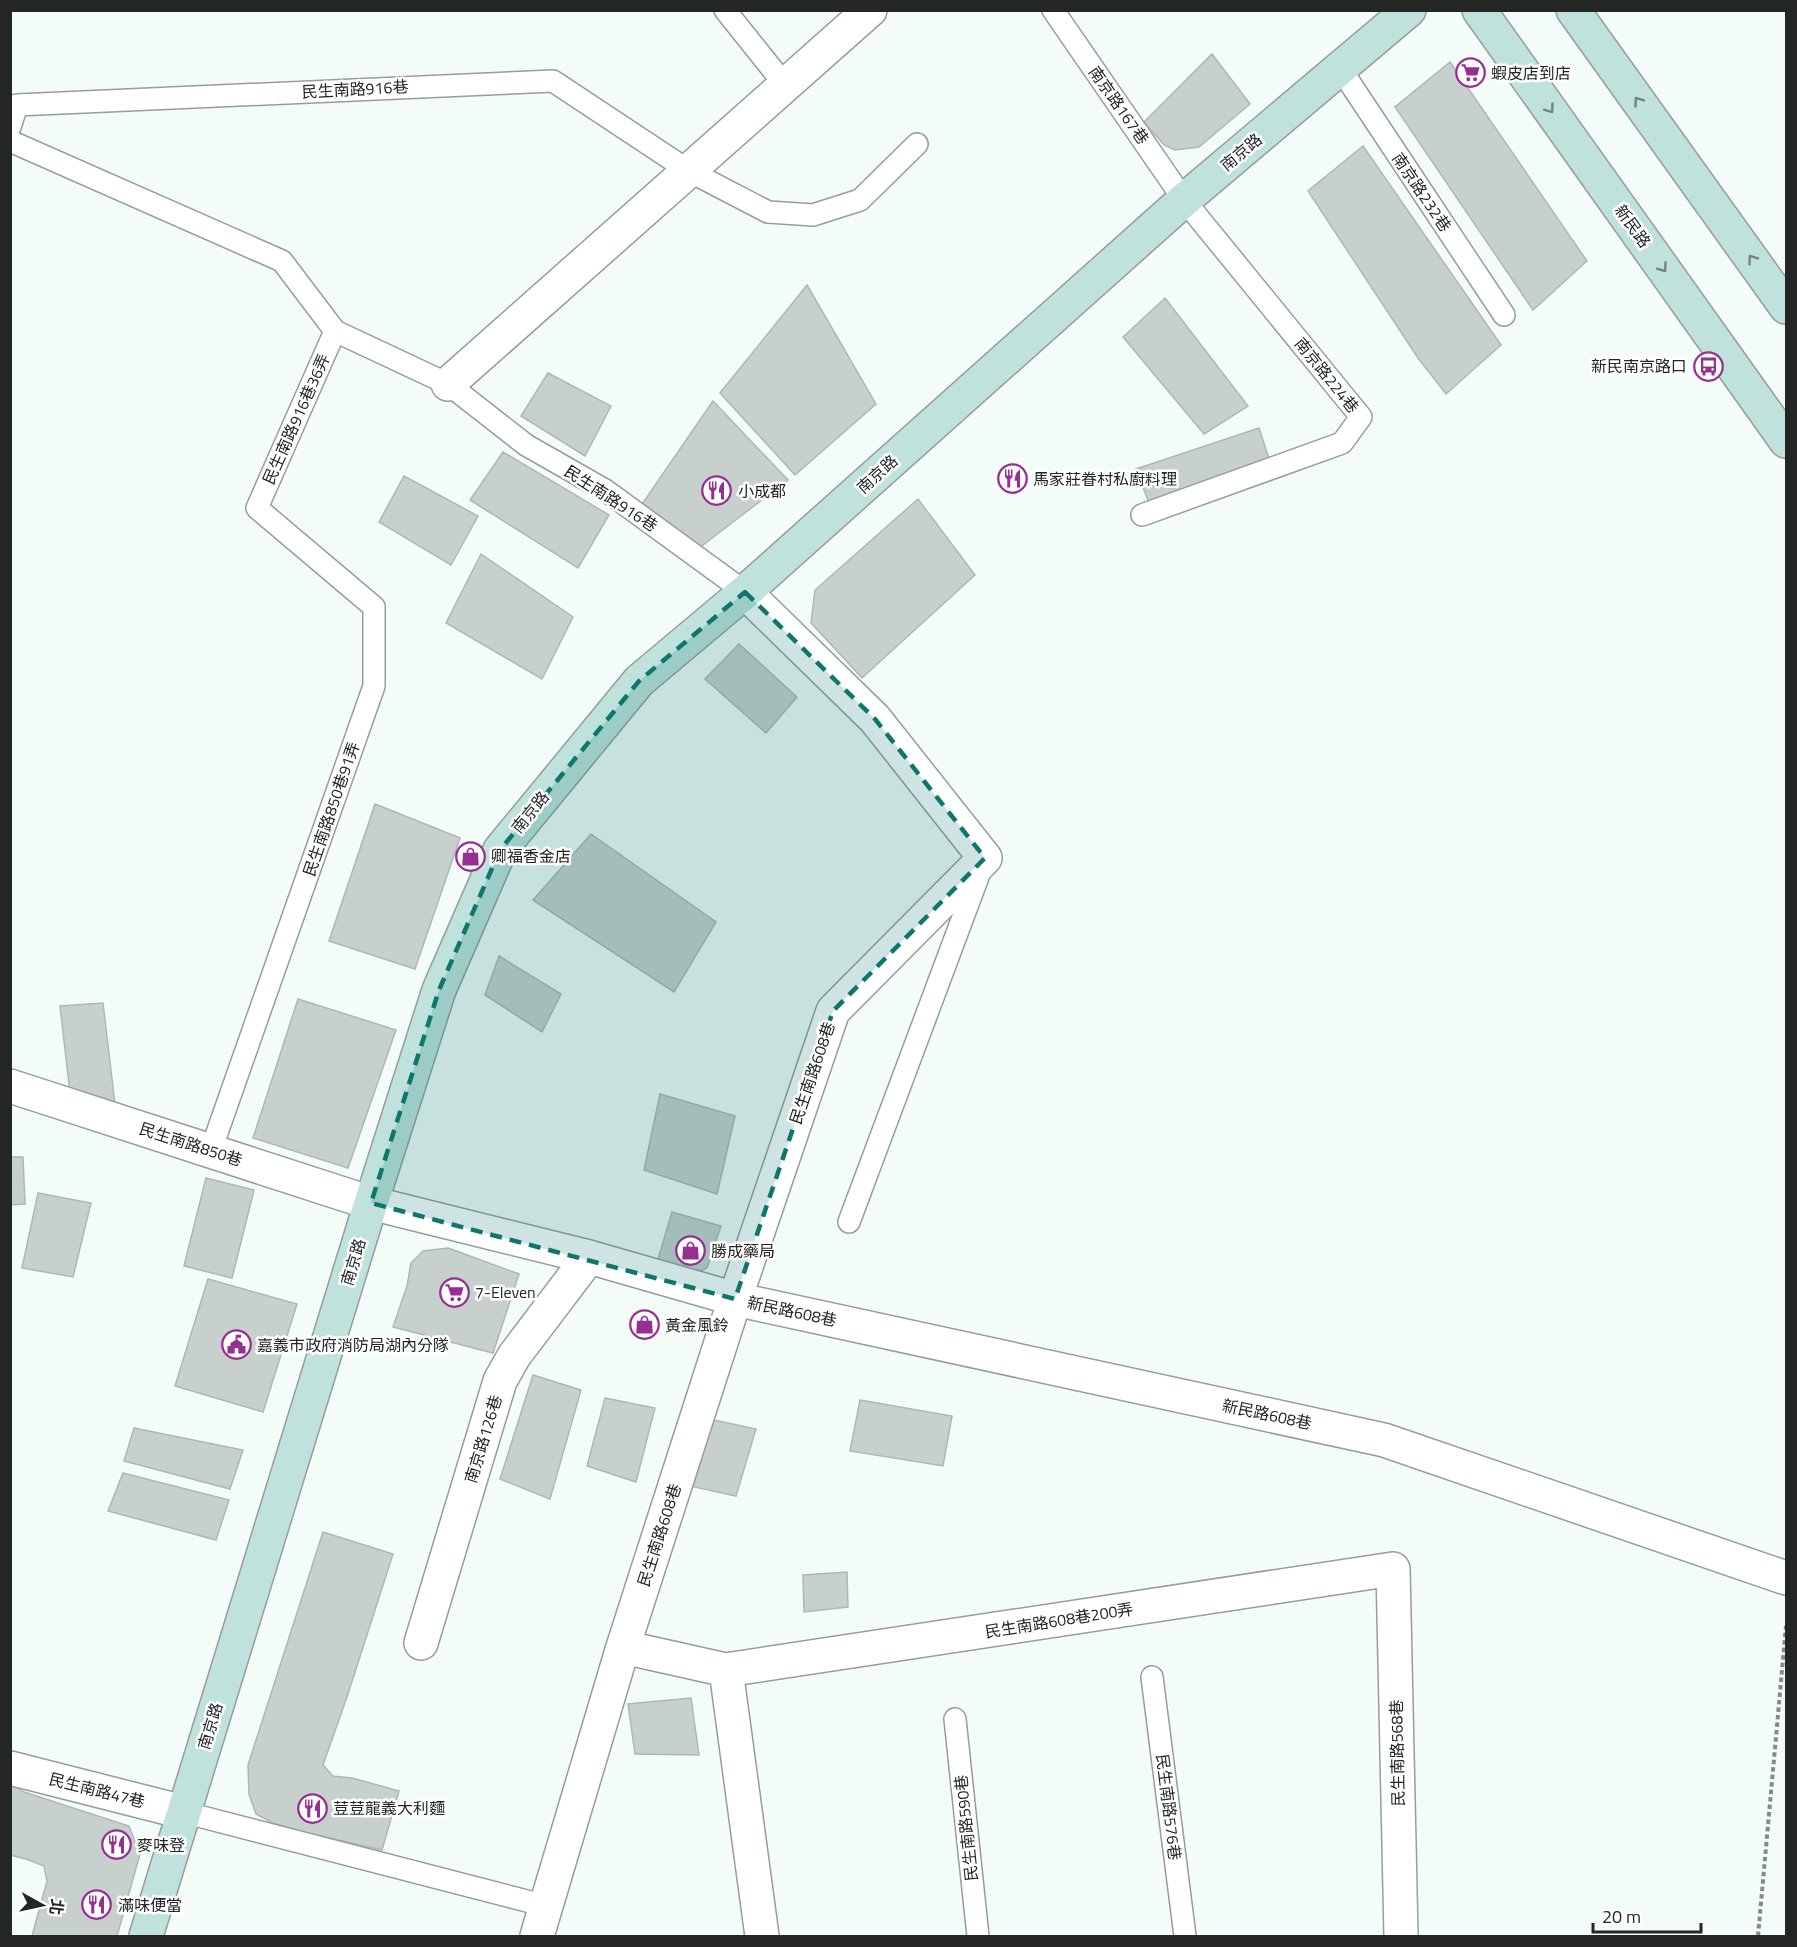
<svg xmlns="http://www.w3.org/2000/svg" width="1797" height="1947" viewBox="0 0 1797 1947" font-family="'Titillium Web','Noto Sans TC',sans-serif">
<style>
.building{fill:#c8d0ce;stroke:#afb6b4;stroke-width:1.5}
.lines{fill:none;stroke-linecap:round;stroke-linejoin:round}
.lane-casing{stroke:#969d9b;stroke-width:24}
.street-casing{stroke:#969d9b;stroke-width:36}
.secondary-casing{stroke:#969d9b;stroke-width:36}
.path{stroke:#858a89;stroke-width:4;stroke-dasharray:4.5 3;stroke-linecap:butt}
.lane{stroke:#fff;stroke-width:21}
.street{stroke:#fff;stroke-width:33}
.secondary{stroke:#bfe2dc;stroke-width:33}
.oneway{stroke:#718480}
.marked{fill:#0f766e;fill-opacity:0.2;stroke:#0f766e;stroke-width:4.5;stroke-dasharray:12 8;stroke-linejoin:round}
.labels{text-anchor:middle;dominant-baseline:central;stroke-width:5;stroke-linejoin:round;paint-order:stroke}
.poi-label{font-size:16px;fill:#232625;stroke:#fff;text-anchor:start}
.street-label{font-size:16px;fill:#232625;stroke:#fff}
</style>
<rect width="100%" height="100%" fill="#f4fcfa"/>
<!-- building -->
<path class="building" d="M1212,54L1250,104L1199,147L1175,150L1164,145L1144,122Z
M1450,62L1587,261L1533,310L1395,107Z
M1363,146L1501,345L1446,394L1418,358L1308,191Z
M807,285L876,404L795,475L720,393Z
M1165,298L1248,406L1204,434L1123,337Z
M548,373L611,406L585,456L521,416Z
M713,401L788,480L699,548L640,507Z
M1259,428L1274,474L1154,516L1136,469Z
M503,452L609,515L578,568L470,500Z
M404,476L478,516L451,565L379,522Z
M918,499L975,575L862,678L811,623L815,590Z
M481,554L573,617L542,679L446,623Z
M739,644L797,697L766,733L705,679Z
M375,804L460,838L415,969L329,941Z
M591,834L716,922L674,992L533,900Z
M499,956L561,994L542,1032L485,995Z
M298,999L396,1030L348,1168L253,1138Z
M103,1003L115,1104L70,1093L60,1006Z
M660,1094L735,1116L717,1194L644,1170Z
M10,1157H23L25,1204L10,1205Z
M206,1178L254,1190L232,1278L184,1266Z
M38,1193L91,1203L73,1277L22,1268Z
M672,1212L721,1226L707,1268L689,1277L656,1266Z
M448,1248L519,1274L493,1353L393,1327L407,1286L411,1263L423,1251Z
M208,1279L297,1304L263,1412L175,1386Z
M533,1375L581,1390L550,1499L500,1479Z
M605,1398L655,1408L636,1482L587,1466Z
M860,1400L952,1416L943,1466L850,1451Z
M709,1419L756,1429L736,1496L690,1486Z
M134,1428L243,1450L230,1489L124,1461Z
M123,1473L229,1500L216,1540L108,1511Z
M323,1532L393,1554L347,1697L323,1765L333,1776L352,1778L399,1791L382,1850L303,1832L273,1823L256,1814L249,1794L248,1765Z
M847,1572L848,1607L804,1612L803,1575Z
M691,1698L699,1755L635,1754L628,1704Z
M10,1782L24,1792L129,1826L140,1854L117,1936H32L47,1881L44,1866L29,1860L10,1855Z"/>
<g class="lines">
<defs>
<path id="lane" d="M725,10L785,85
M1053,10L1184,200L1361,417L1342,443L1142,515
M1340,68L1504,315
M10,127L17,105L553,81L689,171L768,212L813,215L860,200L917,144
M10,141L282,261L335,331L448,384L526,445L605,490L745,592
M211,1150L374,686V607L257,508L335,331
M849,1222L981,869
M1152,1677L1185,1936
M955,1719L978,1936
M183,1812L546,1906"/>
<path id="street" d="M448,384L870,10
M10,1086L371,1203L589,1257L735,1299L1384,1440L1786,1578
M421,1643L500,1381L514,1356L589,1257
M623,1647L726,1670L1393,1569L1401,1936
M726,1670L762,1936
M10,1768L183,1812
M537,1936L623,1647L735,1299L833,1011L985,858L875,719L745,592"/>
<path id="secondary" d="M1479,10L1786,441
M1573,10L1786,307
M146,1936L371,1203L439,990L500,850L639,681L745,592L1184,200L1409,10"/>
</defs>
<!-- lane casing -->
<use href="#lane" class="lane-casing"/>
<!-- street casing -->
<use href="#street" class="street-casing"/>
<!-- secondary casing -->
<use href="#secondary" class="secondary-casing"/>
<!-- path -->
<path class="path" d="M1758,1936L1786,1626"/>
<!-- lane -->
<use href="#lane" class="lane"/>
<!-- street -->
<use href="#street" class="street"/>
<!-- secondary -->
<use href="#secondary" class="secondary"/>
</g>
<!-- one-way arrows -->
<defs><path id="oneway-chevron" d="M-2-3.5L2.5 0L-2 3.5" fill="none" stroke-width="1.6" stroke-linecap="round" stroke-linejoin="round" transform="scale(1.5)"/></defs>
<g class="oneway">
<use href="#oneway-chevron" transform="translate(1638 101) rotate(-126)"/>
<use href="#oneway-chevron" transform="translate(1550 109) rotate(54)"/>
<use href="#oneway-chevron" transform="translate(1752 259) rotate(-126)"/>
<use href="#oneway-chevron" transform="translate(1663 268) rotate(54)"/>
</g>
<!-- marked area -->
<path class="marked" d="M745,592L875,719L985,858L833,1011L735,1299L371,1203L439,990L500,850L639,681Z"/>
<!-- icons -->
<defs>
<symbol id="supermarket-ring" viewBox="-11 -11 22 22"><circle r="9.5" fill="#fff" stroke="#972e91" stroke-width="1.5"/><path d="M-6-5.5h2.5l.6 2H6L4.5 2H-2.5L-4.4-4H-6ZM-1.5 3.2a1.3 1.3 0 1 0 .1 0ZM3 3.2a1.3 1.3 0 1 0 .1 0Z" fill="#972e91"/></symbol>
<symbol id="bus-ring" viewBox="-11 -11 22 22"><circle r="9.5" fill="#fff" stroke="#972e91" stroke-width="1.5"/><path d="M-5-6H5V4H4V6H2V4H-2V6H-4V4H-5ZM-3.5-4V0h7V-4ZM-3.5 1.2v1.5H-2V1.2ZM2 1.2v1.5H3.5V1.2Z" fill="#972e91"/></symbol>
<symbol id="restaurant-ring" viewBox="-11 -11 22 22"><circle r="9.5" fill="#fff" stroke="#972e91" stroke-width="1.5"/><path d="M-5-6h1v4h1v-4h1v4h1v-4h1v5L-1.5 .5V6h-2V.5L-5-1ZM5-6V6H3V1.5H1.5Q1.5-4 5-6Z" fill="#972e91"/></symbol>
<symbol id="shop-ring" viewBox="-11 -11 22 22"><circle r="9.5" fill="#fff" stroke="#972e91" stroke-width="1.5"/><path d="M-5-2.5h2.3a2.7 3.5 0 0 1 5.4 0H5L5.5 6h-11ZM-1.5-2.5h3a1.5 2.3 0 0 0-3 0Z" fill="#972e91"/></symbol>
<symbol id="civic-ring" viewBox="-11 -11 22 22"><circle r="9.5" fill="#fff" stroke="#972e91" stroke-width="1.5"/><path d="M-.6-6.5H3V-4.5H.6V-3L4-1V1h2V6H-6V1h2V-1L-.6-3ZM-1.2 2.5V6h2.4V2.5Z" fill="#972e91"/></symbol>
</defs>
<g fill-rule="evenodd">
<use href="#supermarket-ring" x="1454" y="56" width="33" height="33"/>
<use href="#bus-ring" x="1692" y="350" width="33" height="33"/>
<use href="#restaurant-ring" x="996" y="462" width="33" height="33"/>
<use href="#restaurant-ring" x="700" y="474" width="33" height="33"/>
<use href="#shop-ring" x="454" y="840" width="33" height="33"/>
<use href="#shop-ring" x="674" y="1234" width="33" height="33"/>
<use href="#supermarket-ring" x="438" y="1276" width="33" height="33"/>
<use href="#shop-ring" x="628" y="1308" width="33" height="33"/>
<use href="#civic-ring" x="220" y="1328" width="33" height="33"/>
<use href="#restaurant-ring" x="296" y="1792" width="33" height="33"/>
<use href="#restaurant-ring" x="100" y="1828" width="33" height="33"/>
<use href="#restaurant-ring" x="80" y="1888" width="33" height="33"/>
</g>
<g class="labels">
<!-- poi labels -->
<g class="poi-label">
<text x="1491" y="73">蝦皮店到店</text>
<text x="1687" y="366" text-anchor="end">新民南京路口</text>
<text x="1033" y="479">馬家莊眷村私廚料理</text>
<text x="738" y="491">小成都</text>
<text x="491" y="856">卿福香金店</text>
<text x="711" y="1251">勝成藥局</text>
<text x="475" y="1292">7-Eleven</text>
<text x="665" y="1325">黃金風鈴</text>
<text x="257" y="1345">嘉義市政府消防局湖內分隊</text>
<text x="333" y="1808">荳荳龍義大利麵</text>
<text x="137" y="1845">麥味登</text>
<text x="118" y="1905">滿味便當</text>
</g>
<!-- street labels -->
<g class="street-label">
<text transform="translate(355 89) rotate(-3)">民生南路916巷</text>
<text transform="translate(1119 105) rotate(55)">南京路167巷</text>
<text transform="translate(1241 152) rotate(-40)">南京路</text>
<text transform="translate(1422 192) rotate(56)">南京路232巷</text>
<text transform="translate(1633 226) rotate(54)">新民路</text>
<text transform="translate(1327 375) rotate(51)">南京路224巷</text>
<text transform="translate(296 419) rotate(-66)">民生南路916巷36弄</text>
<text transform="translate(877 474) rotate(-42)">南京路</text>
<text transform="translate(611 498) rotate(33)">民生南路916巷</text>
<text transform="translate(331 809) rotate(-71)">民生南路850巷91弄</text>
<text transform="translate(530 812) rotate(-51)">南京路</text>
<text transform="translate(812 1073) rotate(-71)">民生南路608巷</text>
<text transform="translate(191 1144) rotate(18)">民生南路850巷</text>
<text transform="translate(353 1262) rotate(-73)">南京路</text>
<text transform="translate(792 1311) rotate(12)">新民路608巷</text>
<text transform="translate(1267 1414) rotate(12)">新民路608巷</text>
<text transform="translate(483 1439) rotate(-73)">南京路126巷</text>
<text transform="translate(659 1535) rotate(-72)">民生南路608巷</text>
<text transform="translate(1059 1620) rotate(-9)">民生南路608巷200弄</text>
<text transform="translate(210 1726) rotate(-73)">南京路</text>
<text transform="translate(1397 1753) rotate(-91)">民生南路568巷</text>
<text transform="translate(97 1790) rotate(14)">民生南路47巷</text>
<text transform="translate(1169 1807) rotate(83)">民生南路576巷</text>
<text transform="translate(966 1828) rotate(-96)">民生南路590巷</text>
</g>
</g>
<!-- border -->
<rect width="1797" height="1947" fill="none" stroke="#232625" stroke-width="24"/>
<!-- north arrow -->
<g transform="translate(42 1905) rotate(98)" stroke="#ffffff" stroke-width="4.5" paint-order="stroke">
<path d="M0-4.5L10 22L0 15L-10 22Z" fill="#232625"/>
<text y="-9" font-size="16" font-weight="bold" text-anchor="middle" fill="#232625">北</text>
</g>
<!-- scale -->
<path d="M1593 1923v9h108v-9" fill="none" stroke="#232625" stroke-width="3"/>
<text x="1602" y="1923" font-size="18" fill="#232625" stroke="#ffffff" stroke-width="4.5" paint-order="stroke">20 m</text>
</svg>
